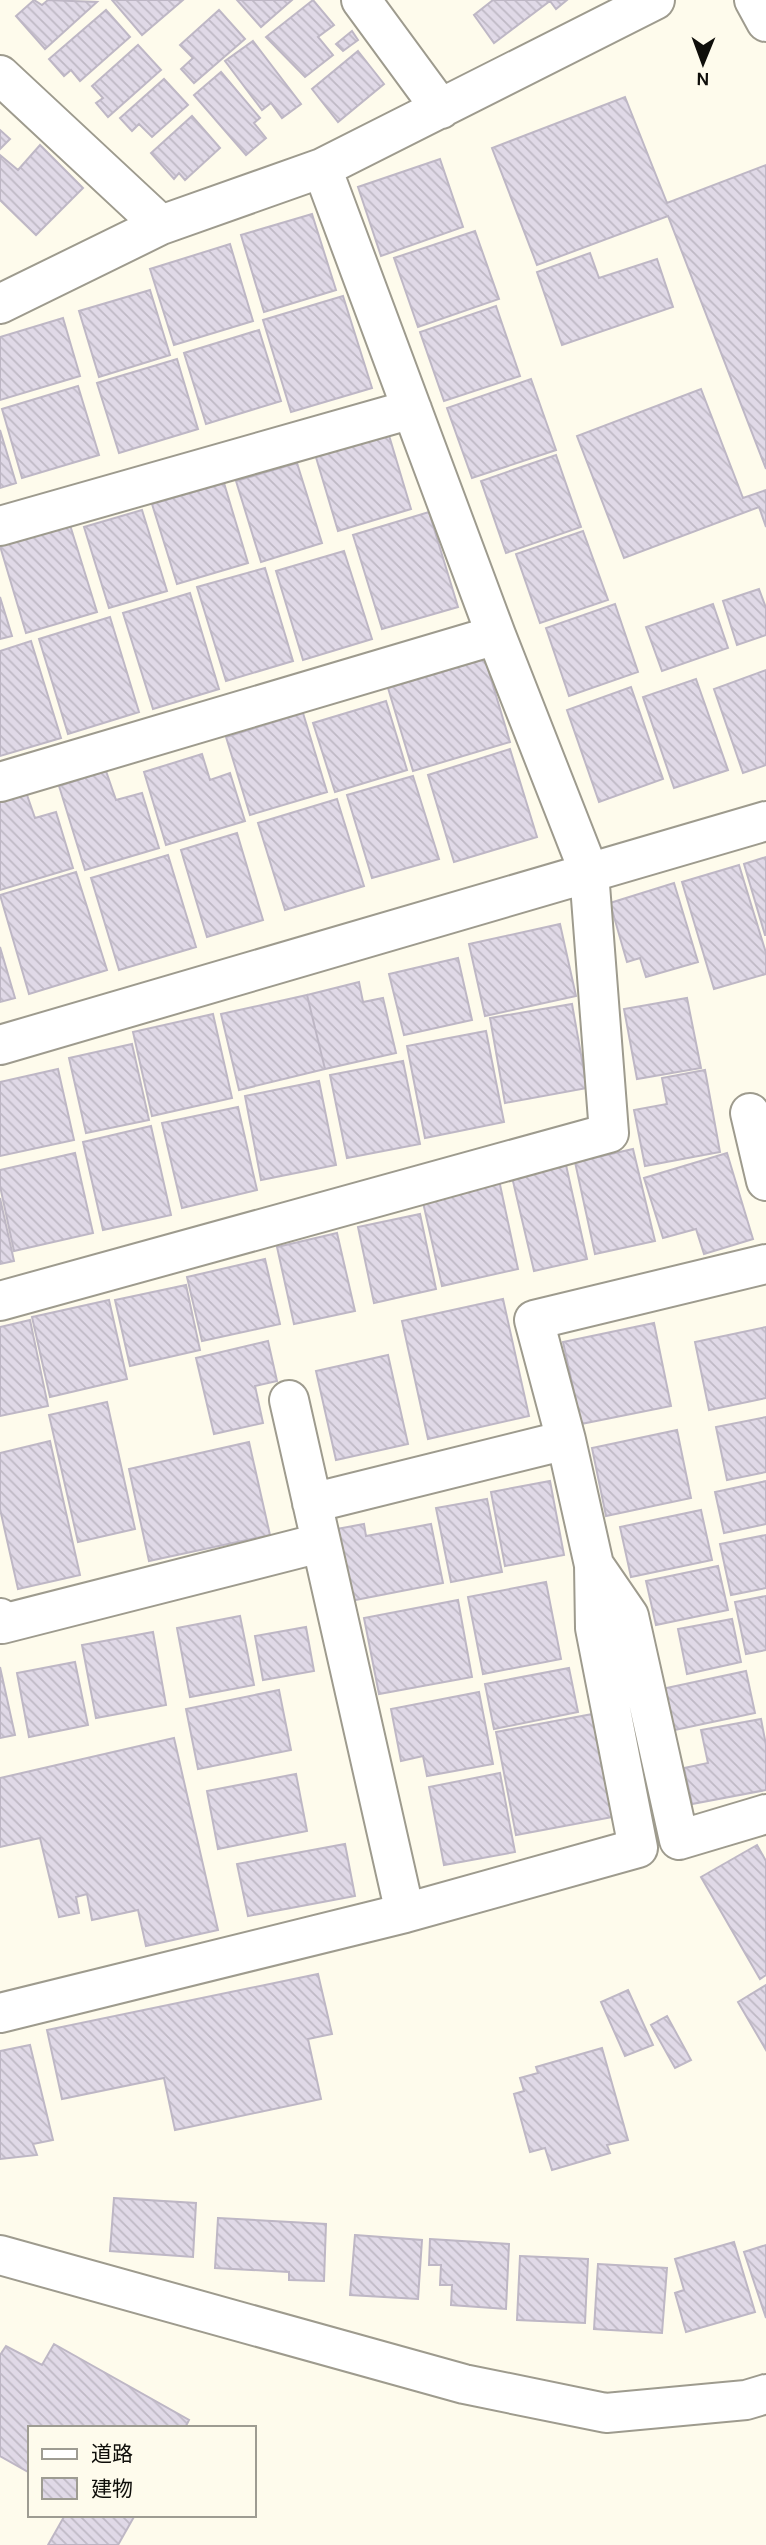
<svg xmlns="http://www.w3.org/2000/svg" width="766" height="2545" viewBox="0 0 766 2545" font-family="Karla,'Noto Sans JP',sans-serif">
<style>
.building{fill:url(#building-back-hatch);stroke:#beb7c5;stroke-width:2}
.lines{fill:none;stroke-linecap:round;stroke-linejoin:round}
.street-casing{stroke:#9e9b8e;stroke-width:42}
.secondary-casing{stroke:#9e9b8e;stroke-width:42}
.street{stroke:#fff;stroke-width:38}
.secondary{stroke:#fff;stroke-width:38}
</style>
<defs>
<pattern id="building-back-hatch" width="6" height="6" patternUnits="userSpaceOnUse" patternTransform="scale(1.75)"><rect width="6" height="6" fill="#e0d9e7"/><path d="M-1 5l2 2M0 0l6 6M5-1l2 2" fill="none" stroke="#bfb9c5"/></pattern>
</defs>
<rect width="100%" height="100%" fill="#fefbec"/>
<!-- building -->
<path class="building" d="M34,0L42,5L48,0L97,2L45,49L16,16Z
M112,0H183L142,35Z
M237,0H292L261,27Z
M313,0L334,25L318,37L333,55L305,77L266,37Z
M493,0H567L556,9L550,1L494,43L474,15Z
M106,10L130,37L80,81L71,70L64,76L49,59Z
M219,10L245,39L194,83L181,69L193,58L180,45Z
M352,31L358,40L343,51L336,44Z
M253,41L301,104L282,118L271,103L262,110L225,61Z
M138,45L161,70L108,117L96,103L103,98L92,86Z
M358,51L384,84L338,122L312,89Z
M221,72L260,118L254,123L266,138L246,155L194,95Z
M164,79L188,105L152,137L139,124L132,131L120,118Z
M625,97L667,203L766,165V469L668,216L537,265L492,148Z
M192,116L220,148L185,180L179,173L174,179L151,153Z
M0,130L10,139L0,149Z
M40,145L83,188L36,235L0,200V155L18,170Z
M440,159L463,227L381,256L358,187Z
M312,214L336,290L264,312L241,235Z
M475,231L499,299L418,327L394,258Z
M230,244L253,321L174,345L150,269Z
M590,253L599,278L657,259L673,307L562,345L537,272Z
M150,290L170,355L99,377L79,311Z
M343,296L372,388L291,412L263,320Z
M496,306L520,376L444,401L420,332Z
M63,318L80,376L0,400V337Z
M259,330L281,401L206,424L184,353Z
M177,359L198,429L119,453L97,383Z
M531,379L556,450L472,478L447,408Z
M78,386L99,455L22,478L2,409Z
M701,389L743,498L766,490V527L759,507L624,558L577,436Z
M0,430L16,483L0,488Z
M388,432L411,509L338,531L315,454Z
M556,455L581,527L506,553L481,481Z
M297,463L322,543L261,562L236,481Z
M224,483L248,563L177,584L152,504Z
M142,510L167,591L109,608L84,527Z
M429,512L458,607L382,629L353,535Z
M70,525L97,612L26,633L0,546Z
M583,531L608,600L540,623L516,554Z
M344,551L372,639L303,660L276,571Z
M265,568L293,661L226,681L197,587Z
M759,589L766,608V635L737,645L723,601Z
M190,593L219,689L153,709L123,613Z
M0,597L12,636L0,639Z
M615,604L638,672L569,696L546,628Z
M713,604L728,648L662,671L646,627Z
M110,617L139,712L68,734L39,639Z
M31,641L61,738L0,756V651Z
M485,659L510,742L413,771L388,688Z
M766,670V765L743,773L714,689Z
M696,679L728,770L674,788L643,697Z
M631,687L663,779L599,802L567,710Z
M386,701L407,770L335,792L313,723Z
M303,713L327,792L250,815L226,737Z
M510,749L537,837L454,862L428,775Z
M202,754L210,780L230,773L245,821L166,845L144,772Z
M106,771L116,800L142,793L159,848L85,870L59,786Z
M413,776L439,859L372,878L347,795Z
M26,792L35,818L56,812L73,868L0,890V799Z
M337,799L364,886L285,910L258,823Z
M237,833L263,920L207,937L181,850Z
M168,855L196,947L119,970L91,878Z
M766,857V935H765L744,864Z
M739,865L766,953V974L714,989L682,882Z
M76,872L107,970L29,994L0,895Z
M674,883L698,962L646,977L640,958L627,962L610,903Z
M560,924L576,996L485,1016L469,944Z
M0,947L15,998L0,1002Z
M458,958L472,1020L404,1035L389,974Z
M359,982L363,1002L383,998L396,1053L325,1069L307,995Z
M307,995L325,1069L239,1090L221,1014Z
M687,998L701,1068L637,1079L624,1009Z
M572,1004L587,1088L505,1103L490,1018Z
M213,1014L232,1098L152,1116L133,1032Z
M486,1031L504,1122L425,1138L407,1046Z
M132,1044L149,1120L86,1133L69,1058Z
M403,1061L420,1144L347,1158L330,1075Z
M58,1069L74,1140L0,1156V1082Z
M705,1070L720,1152L645,1166L634,1110L667,1104L662,1078Z
M319,1081L336,1165L261,1180L245,1096Z
M238,1107L257,1190L182,1208L162,1123Z
M151,1126L171,1215L103,1230L83,1142Z
M633,1149L655,1241L595,1254L575,1162Z
M75,1153L93,1233L14,1251L0,1186V1170Z
M727,1153L753,1239L704,1254L696,1229L663,1238L644,1178Z
M566,1165L587,1259L534,1271L512,1177Z
M499,1180L518,1269L442,1286L422,1198Z
M0,1198L14,1261L0,1264Z
M420,1214L436,1289L374,1303L358,1227Z
M337,1233L355,1311L294,1324L277,1247Z
M265,1259L280,1324L202,1341L187,1277Z
M186,1285L200,1350L130,1366L115,1300Z
M503,1299L529,1416L428,1439L402,1321Z
M109,1300L127,1379L50,1397L32,1317Z
M30,1320L48,1406L0,1416V1327Z
M654,1323L671,1406L581,1424L563,1342Z
M766,1327V1398L709,1410L695,1342Z
M268,1341L277,1381L255,1386L263,1423L214,1434L196,1358Z
M388,1355L408,1444L336,1460L316,1371Z
M107,1402L135,1529L78,1542L49,1415Z
M766,1417V1472L727,1480L716,1427Z
M677,1430L691,1498L606,1516L592,1448Z
M50,1441L80,1575L18,1589L0,1509V1453Z
M249,1442L270,1535L149,1561L129,1469Z
M550,1481L564,1555L505,1566L491,1492Z
M766,1481V1524L724,1533L715,1492Z
M487,1499L502,1572L451,1582L436,1508Z
M701,1510L712,1560L631,1577L620,1527Z
M364,1524L366,1536L431,1524L443,1583L345,1602L331,1530Z
M766,1535V1588L731,1595L720,1544Z
M718,1566L728,1610L656,1625L646,1581Z
M546,1582L561,1659L483,1674L468,1597Z
M766,1596V1650L746,1654L735,1602Z
M458,1600L472,1677L379,1694L364,1618Z
M240,1616L254,1685L190,1697L177,1628Z
M732,1619L741,1662L687,1674L678,1629Z
M306,1627L314,1671L263,1680L255,1636Z
M153,1632L166,1705L96,1718L82,1645Z
M75,1662L88,1725L29,1737L17,1673Z
M0,1667L15,1735L0,1738Z
M569,1668L578,1712L494,1729L485,1684Z
M746,1671L755,1713L665,1732L657,1690Z
M279,1690L291,1750L198,1769L186,1709Z
M479,1692L493,1764L427,1776L423,1756L401,1761L391,1709Z
M598,1713L618,1816L516,1835L496,1732Z
M761,1719L766,1745V1790L692,1804L684,1768L708,1763L701,1730Z
M174,1738L218,1930L146,1946L138,1910L92,1920L87,1894L76,1897L79,1913L59,1917L40,1838L0,1847V1778Z
M500,1773L515,1852L444,1865L429,1787Z
M296,1774L307,1831L218,1849L207,1791Z
M345,1844L355,1896L248,1916L237,1864Z
M757,1845L766,1861V1975L760,1979L701,1877Z
M318,1974L332,2034L308,2039L321,2099L175,2130L164,2078L62,2099L47,2030Z
M766,1985V2050L738,2002Z
M628,1990L653,2045L625,2056L601,2002Z
M667,2016L691,2060L675,2068L651,2025Z
M30,2045L53,2140L33,2144L37,2155L0,2159V2051Z
M602,2048L628,2140L607,2145L610,2153L552,2170L545,2148L530,2152L514,2094L524,2091L520,2078L538,2073L536,2067Z
M114,2198L196,2203L193,2257L110,2251Z
M218,2218L326,2224L324,2281L289,2280V2272L215,2268Z
M355,2235L422,2240L418,2299L350,2295Z
M430,2239L509,2244L506,2309L451,2305L452,2285H440L441,2265H429Z
M734,2242L755,2312L686,2332L675,2293L684,2290L675,2259Z
M766,2245V2318L744,2252Z
M520,2256L588,2259L585,2323L517,2320Z
M598,2264L667,2268L662,2333L594,2329Z
M54,2344L189,2420L185,2428H30V2473L0,2456V2355L6,2346L42,2365Z
M65,2515H135L118,2545H48Z"/>
<g class="lines">
<defs>
<path id="street" d="M361,0L441,109
M754,0L766,22
M0,75L161,225
M0,304L161,225L322,168L655,0
M0,526L412,409
M0,782L496,635
M0,1045L766,821
M750,1113L766,1181
M0,1301L609,1133L589,872L496,635L322,168
M289,1400L405,1913
M566,1440L594,1565L629,1616L679,1840L766,1814
M312,1503L566,1440L534,1320L766,1264
M0,1618L2,1624L320,1543
M0,2013L405,1913L638,1848L595,1628L594,1565"/>
<path id="secondary" d="M0,2255L464,2384L606,2413L746,2400L766,2394"/>
</defs>
<!-- street casing -->
<use href="#street" class="street-casing"/>
<!-- secondary casing -->
<use href="#secondary" class="secondary-casing"/>
<!-- street -->
<use href="#street" class="street"/>
<!-- secondary -->
<use href="#secondary" class="secondary"/>
</g>
<!-- legend -->
<rect x="28" y="2426" width="228" height="91" fill="#fefbec" stroke="#9e9c92" stroke-width="2"/>
<rect x="42" y="2449" width="35" height="10" fill="#ffffff" stroke="#9e9c92" stroke-width="2"/>
<text x="91" y="2461" font-size="21" fill="#0f0e0a">道路</text>
<rect x="42" y="2478" width="35" height="21" fill="url(#building-back-hatch)" stroke="#9e9c92" stroke-width="2"/>
<text x="91" y="2496" font-size="21" fill="#0f0e0a">建物</text>
<!-- north arrow -->
<g transform="translate(703 63) rotate(181)" stroke="#fefbec" stroke-width="5" paint-order="stroke">
<path d="M0-5L12 26L0 18L-12 26Z" fill="#0f0e0a"/>
<text y="-10" font-size="19" font-weight="bold" text-anchor="middle" fill="#0f0e0a">N</text>
</g>
</svg>
